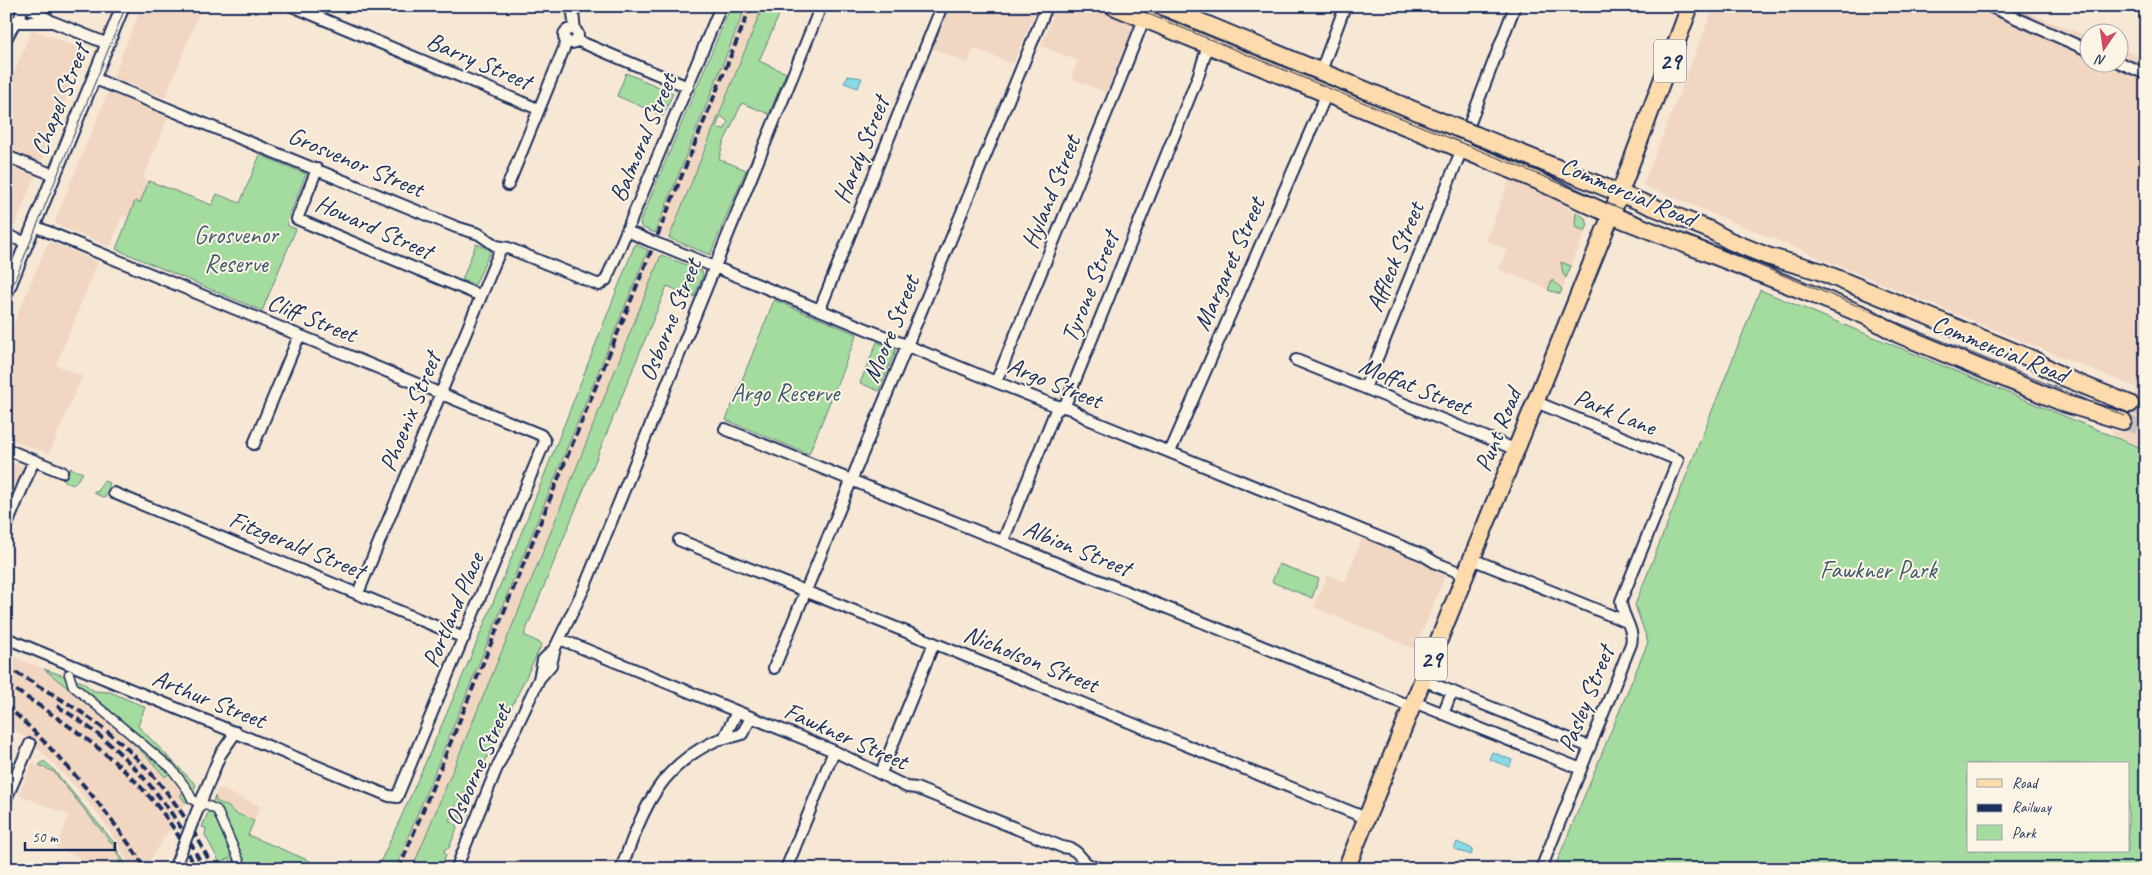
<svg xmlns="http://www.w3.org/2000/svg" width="2152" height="875" viewBox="0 0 2152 875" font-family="Caveat,sans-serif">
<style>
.built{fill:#f1d6c2}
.green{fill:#a4db9f;stroke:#60857e;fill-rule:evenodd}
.water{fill:#8adae5;stroke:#5e96af}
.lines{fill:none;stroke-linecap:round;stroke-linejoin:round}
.primary-tunnel{stroke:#cbc2bd;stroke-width:16;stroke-dasharray:16 8;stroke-linecap:butt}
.pedestrian-casing{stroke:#1b2f5e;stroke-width:11}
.minor-casing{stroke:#1b2f5e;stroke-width:14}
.tertiary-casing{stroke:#1b2f5e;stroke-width:16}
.primary-casing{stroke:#1b2f5e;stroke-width:20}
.trunk-casing{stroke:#1b2f5e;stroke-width:20}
.pedestrian{stroke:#fcf5e5;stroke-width:8}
.minor{stroke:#fcf5e5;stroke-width:10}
.tertiary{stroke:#fcf5e5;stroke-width:12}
.primary{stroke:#fedbac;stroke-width:16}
.trunk{stroke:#fedbac;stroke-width:16}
.tram{stroke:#1b2f5e;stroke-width:1}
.rail{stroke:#1b2f5e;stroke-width:4;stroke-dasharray:8 4;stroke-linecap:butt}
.minor-bridge-casing{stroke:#1b2f5e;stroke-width:14;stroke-linecap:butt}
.primary-bridge-casing{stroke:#1b2f5e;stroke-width:20;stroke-linecap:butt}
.minor-bridge{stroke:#fcf5e5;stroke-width:10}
.primary-bridge{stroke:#fedbac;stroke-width:16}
.labels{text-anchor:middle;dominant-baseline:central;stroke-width:4;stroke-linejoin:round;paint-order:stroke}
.shield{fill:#fcf5e5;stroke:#5e6a86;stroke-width:1}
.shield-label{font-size:24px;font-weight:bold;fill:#1b2f5e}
.street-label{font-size:25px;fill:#1b2f5e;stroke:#fcf5e5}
.park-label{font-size:25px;fill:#3d5a6e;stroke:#fcf5e5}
</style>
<rect width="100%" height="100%" fill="#f7e7d5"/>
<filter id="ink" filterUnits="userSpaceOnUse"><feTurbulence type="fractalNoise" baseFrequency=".02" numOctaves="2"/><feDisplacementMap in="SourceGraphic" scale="10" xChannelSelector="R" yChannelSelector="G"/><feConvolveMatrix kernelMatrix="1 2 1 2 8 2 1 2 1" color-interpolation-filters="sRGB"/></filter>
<g filter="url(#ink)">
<!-- built -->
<path class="built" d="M142,6H202L165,98L113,77Z
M746,6H763L669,238L655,233Z
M950,6H1037L1013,64L974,48L968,63L933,49Z
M1057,6H1089L1134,25L1106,93L1071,78L1078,61L1041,46Z
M1714,6H2011L2089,37L2090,62H2120V48L2146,59V449L2112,434L2113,430L2119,432L2137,388L1643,185Z
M32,29L84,50L85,52L40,163L6,150V92Z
M108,92L168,117L143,178L149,181L140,203L135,202L129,218L122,216L110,247L57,225L55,221Z
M6,160L36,172L15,226L6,223Z
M1510,179L1537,190L1585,218L1588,225L1560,294L1499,269L1507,249L1486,240Z
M50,242L98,262L56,365L82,376L49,454L6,437V343L47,244Z
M648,250L661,255L544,549L412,869H395Z
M6,459L26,468L6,517Z
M1362,538L1446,573L1415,649L1314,607L1328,575L1345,582Z
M6,653L44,669L51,674L116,727L151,761L165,777L171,772L186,791L181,795L186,804L144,869H133L104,822L75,786L37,747L6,723Z
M32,763L54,772L113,845L120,859L118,869H107L56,848L69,815L19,795Z
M218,788L260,806L254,821L233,812L229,807L216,801L215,796Z"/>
<!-- green -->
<path class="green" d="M731,6H746L655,233L641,227L640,222Z
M763,6H783L759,61L786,73L769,114L742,103L723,144L719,159L746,170L710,255L669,238ZM720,117H723L728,122L725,129L716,128Z
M626,73L673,93L663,116L617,96Z
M260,155L306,174L287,222L288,226L296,229L262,311L116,249L135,201L140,203L149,181L212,205L217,194L240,203Z
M1576,212L1585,218L1588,225L1585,231L1575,227Z
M476,244L491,250L475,285L462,280Z
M635,244L648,250L395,869H377C473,665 552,454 635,244Z
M661,255L702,271L703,275L694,297L667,286L524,635L542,644L481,770L460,820H456L467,794L462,792L449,821L456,825L457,828L449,848L445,849L444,853L446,854L443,864L434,865L433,869H412L544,549Z
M1561,262L1571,266L1566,278L1563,274Z
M1552,280L1562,289L1560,294L1548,290Z
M1760,290L2146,450V869H1554L1648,642L1635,605ZM1968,764H2128V851H1968Z
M774,300L857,334L809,454L726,420Z
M877,342L896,350L879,391L860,383Z
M70,468L83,473L73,485L64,481Z
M103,481L110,483L105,498L94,493V491L98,492Z
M1279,564L1319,579L1312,598L1272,582Z
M44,669L82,682L94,691L110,692L145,707L138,726L196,785L189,802H185L180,795L185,791L170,773L165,777L151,761L116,727Z
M44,761L52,768L112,840L128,869H118L120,859L113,845L54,772L39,765Z
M215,796L216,801L229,807L233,812L254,821L248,835L329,869H233L229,858L220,863L205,835L206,828L202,827Z"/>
<!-- water -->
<path class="water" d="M848,76L862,78L858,88L844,83Z
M1492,752L1512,760L1509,767L1489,759Z
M1457,842L1473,849L1471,855L1454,849Z"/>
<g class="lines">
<!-- primary-tunnel -->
<path class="primary-tunnel" d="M2130,404L2146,411
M2123,421L2146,430"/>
<defs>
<path id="pedestrian" d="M69,674L73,686L171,768L187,789L192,799L195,801
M206,805L217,810L243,869"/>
<path id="minor" d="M26,6L53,22L108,44
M292,6L538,109
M570,6L573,13L575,31
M1989,6L2090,51
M16,22H52
M6,23H11L20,19L22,6
M564 36a7 7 0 1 1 14 0a7 7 0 1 1-14 0Z
M6,39L15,22
M576,40L688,87
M2118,62L2146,74
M1321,71L1345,6
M93,78L456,227L479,234L496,246L508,248L599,285L606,280L721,6
M6,156L54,175
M317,169L297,219L481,296
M508,185L567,41
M627,231L650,241
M6,235L27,243
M666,247L996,382L1051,404L1071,409L1088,419L1423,555L1436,563L1466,575
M820,309L942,6
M1296,360L1517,450
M996,382L1120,80L1144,19
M1365,388L1460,154L1468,128L1515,6
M1536,402L1678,460L1621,601C1621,615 1635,629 1631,644L1541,869
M725,429L1412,707
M254,444L299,336
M6,449L62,472
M1170,452L1327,93
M114,493L464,638
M6,527L34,460
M679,540L1366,818
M1003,541L1055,412L1066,403L1199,74L1208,45
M1472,559L1627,622
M358,593L501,248
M6,638L389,796L397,797L545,441L541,435L34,226
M560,639L834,751L907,787L916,788L1062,847C1082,849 1078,860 1091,866C1098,869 1105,867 1111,869
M774,668L1047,6
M539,679L551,665L555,648L585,586L821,6
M1423,680L1590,747
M1414,702L1581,769
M1443,714L1452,691
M725,736L737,712
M881,773L934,643
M6,799L30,744
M193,821L220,755L236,732
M456,869L496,770L539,679L543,660L555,648
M621,869C642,814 656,769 713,742C722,737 733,738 742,734L751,718
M786,869L834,751"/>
<path id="tertiary" d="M6,294L123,6"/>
<path id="primary" d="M1113,6L1536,180L1611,215L1832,302L1866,316L1898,334L2066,404L2123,421
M1162,6L1457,128
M1476,135L1710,230L1730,241L1767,256L1819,271L2032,359L2063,377L2130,404"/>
<path id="trunk" d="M1346,869L1616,203L1690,6"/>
</defs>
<!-- pedestrian casing -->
<use href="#pedestrian" class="pedestrian-casing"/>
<!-- minor casing -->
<use href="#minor" class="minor-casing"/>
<!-- tertiary casing -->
<use href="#tertiary" class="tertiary-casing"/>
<!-- primary casing -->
<use href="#primary" class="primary-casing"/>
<!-- trunk casing -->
<use href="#trunk" class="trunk-casing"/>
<!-- pedestrian -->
<use href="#pedestrian" class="pedestrian"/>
<!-- minor -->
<use href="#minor" class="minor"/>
<!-- tertiary -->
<use href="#tertiary" class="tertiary"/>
<!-- primary -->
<use href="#primary" class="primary"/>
<!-- trunk -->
<use href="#trunk" class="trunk"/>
<!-- tram -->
<path class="tram" d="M1129,6L2125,416
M6,302L126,6"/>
<!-- rail -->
<path class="rail" d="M6,666C33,684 62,698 88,717C142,755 186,809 213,869
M6,684C83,734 156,781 195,867
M6,705C59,753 107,809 146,869
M57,706C122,745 171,801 204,869
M399,869L751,6"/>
<defs>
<path id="minor-bridge" d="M650,241L666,247
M174,869L193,821"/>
<path id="primary-bridge" d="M1457,128L1476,135"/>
</defs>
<!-- minor-bridge casing -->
<use href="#minor-bridge" class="minor-bridge-casing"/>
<!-- primary-bridge casing -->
<use href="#primary-bridge" class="primary-bridge-casing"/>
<!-- minor-bridge -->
<use href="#minor-bridge" class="minor-bridge"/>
<!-- primary-bridge -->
<use href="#primary-bridge" class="primary-bridge"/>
</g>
</g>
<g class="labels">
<!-- shield labels -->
<g class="shield">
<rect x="1654" y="39.5" width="32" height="43" rx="4"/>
<rect x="1415" y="637.5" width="32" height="43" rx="4"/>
</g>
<g class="shield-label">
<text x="1670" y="61">29</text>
<text x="1431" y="659">29</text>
</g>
<!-- street labels -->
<g class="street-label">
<text transform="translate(479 61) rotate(23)">Barry Street</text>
<text transform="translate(60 100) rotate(-68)">Chapel Street</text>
<text transform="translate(643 138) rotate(-67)">Balmoral Street</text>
<text transform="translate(861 150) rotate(-68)">Hardy Street</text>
<text transform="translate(356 162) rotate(23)">Grosvenor Street</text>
<text transform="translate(1051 192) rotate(-68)">Hyland Street</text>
<text transform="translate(1628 192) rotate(23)">Commercial Road</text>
<text transform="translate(374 227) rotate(24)">Howard Street</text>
<text transform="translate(1395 257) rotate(-68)">Affleck Street</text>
<text transform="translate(1229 264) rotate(-66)">Margaret Street</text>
<text transform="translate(1090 287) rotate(-68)">Tyrone Street</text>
<text transform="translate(312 318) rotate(22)">Cliff Street</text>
<text transform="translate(670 320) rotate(-68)">Osborne Street</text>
<text transform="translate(891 329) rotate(-68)">Moore Street</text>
<text transform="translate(2000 349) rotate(22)">Commercial Road</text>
<text transform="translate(1055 383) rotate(22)">Argo Street</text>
<text transform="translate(1415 386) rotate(22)">Moffat Street</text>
<text transform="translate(410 412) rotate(-68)">Phoenix Street</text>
<text transform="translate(1615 412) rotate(22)">Park Lane</text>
<text transform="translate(1498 430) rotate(-68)">Punt Road</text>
<text transform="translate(297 545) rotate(22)">Fitzgerald Street</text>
<text transform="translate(1077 548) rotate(22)">Albion Street</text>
<text transform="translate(453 610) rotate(-67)">Portland Place</text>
<text transform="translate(1031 659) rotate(22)">Nicholson Street</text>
<text transform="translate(209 699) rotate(22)">Arthur Street</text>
<text transform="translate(1586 699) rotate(-68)">Pasley Street</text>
<text transform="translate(846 736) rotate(24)">Fawkner Street</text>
<text transform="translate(478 765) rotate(-66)">Osborne Street</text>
</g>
<!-- park labels -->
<g class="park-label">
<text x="236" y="235">Grosvenor<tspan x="236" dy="29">Reserve</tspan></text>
<text x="785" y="393">Argo Reserve</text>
<text x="1878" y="570">Fawkner Park</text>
</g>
</g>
<!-- margin -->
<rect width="2152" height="875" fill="none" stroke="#fcf5e5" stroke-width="25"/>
<rect x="12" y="12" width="2127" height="850" fill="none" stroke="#1b2f5e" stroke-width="2" filter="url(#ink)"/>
<!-- legend -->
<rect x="1967" y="762" width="162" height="90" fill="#fcf5e5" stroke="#a2a6af"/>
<rect x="1977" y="779" width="25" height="8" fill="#fedbac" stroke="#a2a6af"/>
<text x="2012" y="788" font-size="15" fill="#1b2f5e">Road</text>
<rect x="1977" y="804" width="25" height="8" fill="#1b2f5e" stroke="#a2a6af"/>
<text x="2012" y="812" font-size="15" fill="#1b2f5e">Railway</text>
<rect x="1977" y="825" width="25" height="15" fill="#a4db9f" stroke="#a2a6af"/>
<text x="2012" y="838" font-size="15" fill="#1b2f5e">Park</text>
<!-- north arrow -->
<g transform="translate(2104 48) rotate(193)"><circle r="24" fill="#fcf5e5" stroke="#a2a6af"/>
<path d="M0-4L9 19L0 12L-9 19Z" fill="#d1495b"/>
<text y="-8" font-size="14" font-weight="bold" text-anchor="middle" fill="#1b2f5e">N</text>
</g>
<!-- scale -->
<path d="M25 842v8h90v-8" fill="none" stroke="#1b2f5e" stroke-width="2.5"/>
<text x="32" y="842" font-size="15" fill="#1b2f5e" stroke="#fcf5e5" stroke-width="4" paint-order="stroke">50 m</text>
</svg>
